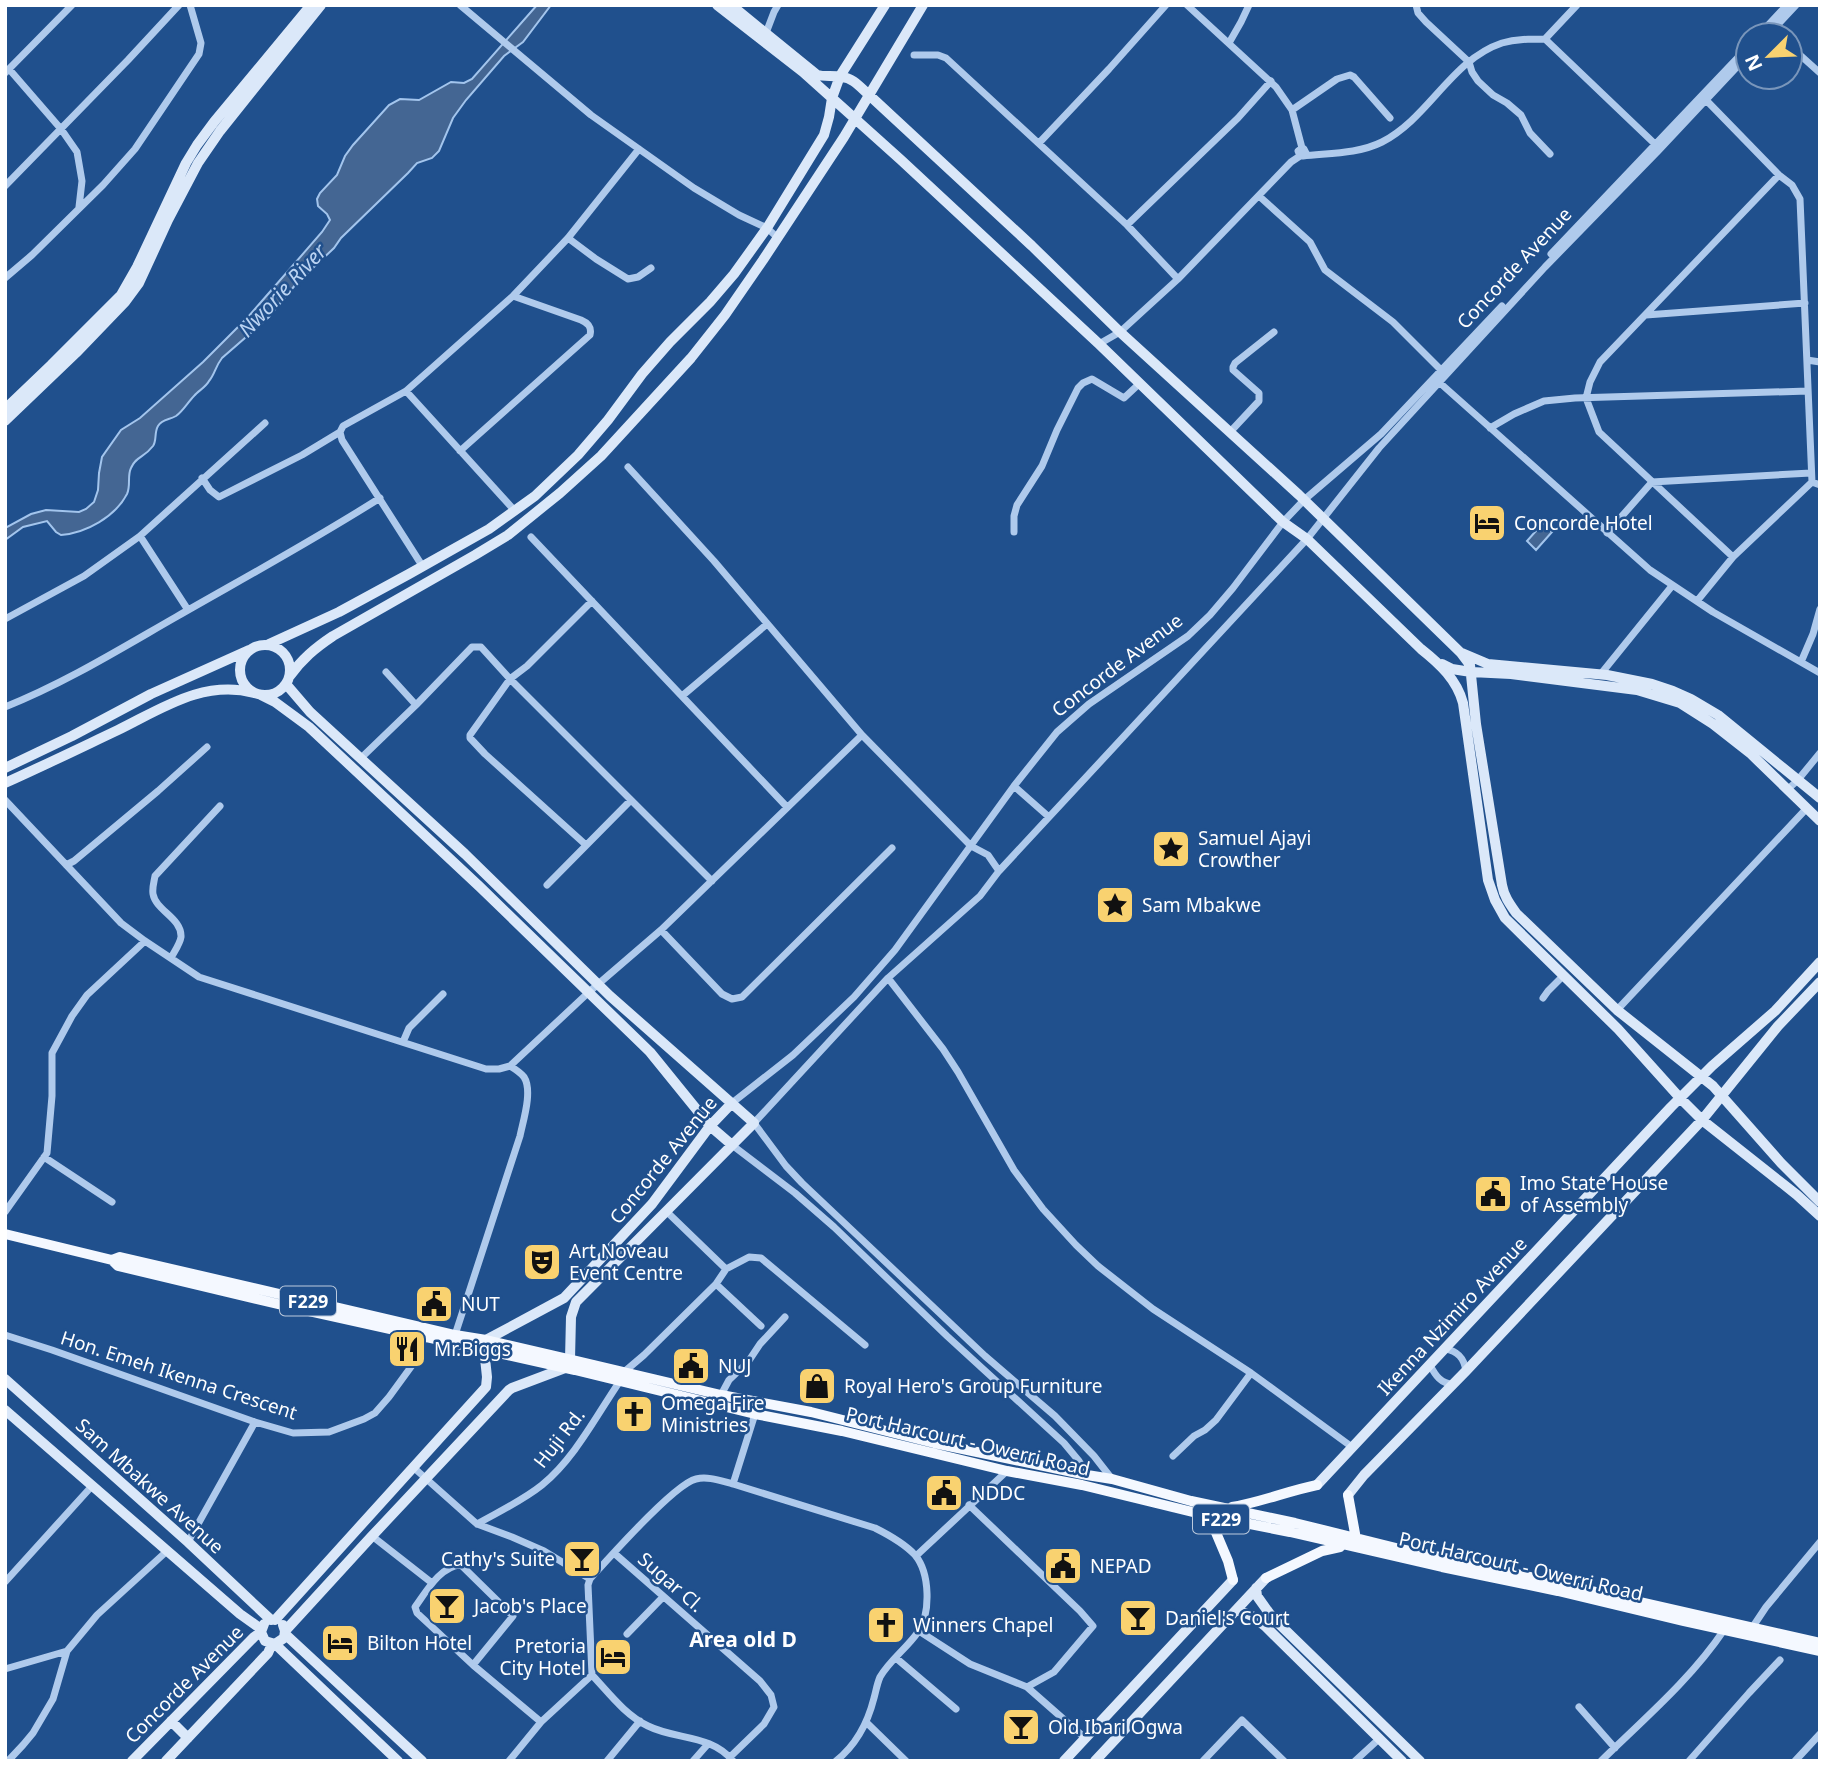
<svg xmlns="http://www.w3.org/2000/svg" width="1825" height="1766" viewBox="0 0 1825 1766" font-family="'Noto Sans',sans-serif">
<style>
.water{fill:#446693;stroke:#a3c5ed;stroke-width:2}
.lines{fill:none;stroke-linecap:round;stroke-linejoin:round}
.street{stroke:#afcaec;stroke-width:7}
.secondary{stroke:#dbe8f9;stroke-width:10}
.primary{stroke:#f4f8ff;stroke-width:10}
.labels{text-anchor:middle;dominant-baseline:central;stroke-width:5;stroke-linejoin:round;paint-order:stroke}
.shield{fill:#20508d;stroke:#bccadd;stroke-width:2}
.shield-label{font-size:18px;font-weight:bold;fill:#fff}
.street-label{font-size:19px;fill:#fff;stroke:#20508d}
.poi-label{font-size:19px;fill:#fff;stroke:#20508d;text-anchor:start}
.water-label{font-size:21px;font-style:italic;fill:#bbd4f3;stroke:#20508d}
.neighbourhood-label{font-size:21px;font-weight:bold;fill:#fff;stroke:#20508d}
</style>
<rect width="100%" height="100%" fill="#20508d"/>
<!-- water -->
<path class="water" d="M537,5H551L523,42L504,56L466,100L453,118L439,151L432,158L417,163L408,173L341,238L334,248L296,284L269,317L222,358C215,367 215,374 209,381C206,387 198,391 194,396C188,402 183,411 176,416C169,420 162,419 158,426C154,433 157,440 153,446C144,458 136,456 131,468C127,476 131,485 127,494C115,517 86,533 61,535L56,532L47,521L23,527L5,540V528L31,514L46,510L79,512L86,509L94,502L98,490L99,473L102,457L121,430L140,418L203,362L248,317L322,232L330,220L327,214L318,206L317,199L320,193L337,175L345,156L353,145L389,105L400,99L419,100L451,82L464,83L472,79Z
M1543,523L1552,532L1536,550L1527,541Z"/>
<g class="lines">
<!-- street -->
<path class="street" d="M460,5L591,115L694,188L739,215L767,228L778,238
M1187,5L1276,87L1292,110L1302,148
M1416,5L1418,13L1426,22L1469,62L1472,72L1478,81L1493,95L1507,103L1521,115L1530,133L1550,154
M766,33L774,12L778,5
M1759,35L1787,5
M1768,35L1796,5
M1545,39L1577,5
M1229,43L1241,22L1249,5
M1790,46L1820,73
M914,55H938L946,58L1127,225L1178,279
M9,69L61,129L77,152L82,181L79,207
M5,73L72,5
M1706,100L1779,175L1792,185L1800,199L1812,482L1820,485
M1292,110L1337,79L1350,75L1354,77L1390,118
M1039,143L1109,69L1166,5
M1303,156C1329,153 1358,154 1382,142C1429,118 1451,60 1502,43C1516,39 1530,39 1545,39L1656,145
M5,186L128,60L179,5
M1259,196L1310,242L1325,270L1393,322L1442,371
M1127,225L1238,118L1271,81
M568,238L596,259L628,279L638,277L651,268
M1551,254L1748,47
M5,278L32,255L103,185L135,149L199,54L201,43L190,5
M1646,315L1805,303
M1099,344L1120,332L1178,279L1291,162L1300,156L1305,155L1306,153L1304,149L1302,148L1298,151L1300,156
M1807,360L1820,362
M1440,383L1650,570L1713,612L1820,673
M406,391L515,511
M1490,428L1514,414L1544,401L1575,398L1808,391
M1231,431L1259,401V393L1233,370V367L1235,363L1274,332
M460,451L590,335C592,327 588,323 581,320L513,296
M628,467L714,561L862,735L971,846L988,855L999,871
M202,478L210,490L219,497L302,455L340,432
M1014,532V516L1017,505L1042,466L1057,430L1078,388L1083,383L1092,379L1124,398L1140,383
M1607,533L1652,482L1811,473
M140,536L265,423
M531,537L787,807
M1733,557L1599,432L1586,398L1590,382L1600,362L1779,175
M423,567L342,440L340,432L343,426L406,391L513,296L568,238L639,149
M1697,601L1733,557L1812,482
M5,619L84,576L140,536L188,610
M1801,662L1813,634L1820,609
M386,672L416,705
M1600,675L1672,586
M682,696L767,624
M5,707C65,683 120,649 176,617C244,578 314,540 380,498
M360,759L416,705L472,647H481L510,679L712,881
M1014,786L1049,817
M1788,789L1797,781L1820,753
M5,800L121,923L145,941L199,977L486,1069H499L510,1066C515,1069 520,1072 524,1077C533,1091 523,1121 520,1136L455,1335
M586,845L485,754L470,738V735L510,679L527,666L592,601
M66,865L74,861L158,791L207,747
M547,885L631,800
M661,930L722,994L732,999L742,997L892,848
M171,958C174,952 180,944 181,937C182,918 156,911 153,894C152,888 154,882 155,876L220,806
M888,978L943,1049L958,1072L1014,1170L1043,1209L1076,1245L1098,1266L1153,1309L1251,1373L1352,1447
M1543,998L1548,991L1564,975
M1617,1010L1807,808
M403,1042L409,1028L443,994
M510,1066L589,992L661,930L862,735
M732,1103L793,1055L854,997L895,950L1014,786L1057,732L1089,704L1188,636L1210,615L1233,588L1283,522L1304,500L1381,434L1502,306
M732,1145L795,1193L834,1227L947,1336L1064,1443L1079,1461L1087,1475
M44,1157L112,1202
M666,1211L726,1269L749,1257L761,1258L865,1345
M5,1212L47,1153L52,1096V1053L72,1016L87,995L145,941
M716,1284L761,1326
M5,1335L52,1350L255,1422L293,1433L329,1432L364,1419L375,1413L389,1397L416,1360L426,1333
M1445,1349C1458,1351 1464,1358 1466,1371
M1430,1365C1435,1375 1441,1384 1453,1384
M624,1372L644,1355L716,1284L726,1269
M721,1395L729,1380L748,1362L760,1344L785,1317
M1173,1456L1194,1436L1205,1430L1216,1420L1251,1373
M413,1467L477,1524L512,1537L544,1551L590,1579
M1112,1479L1094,1456L1055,1416L985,1356L802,1183L786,1166L754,1123L888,978L980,896L999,871L1307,539L1379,448L1545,267L1658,151L1748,55
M733,1484L755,1414
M969,1505L1080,1611L1093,1626L1054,1672L1027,1687
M477,1524C498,1512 522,1501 542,1485C575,1458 596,1416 620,1381
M372,1536L432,1583
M188,1542L255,1422
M614,1553L760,1681L771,1695L774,1707L764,1724L730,1757
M916,1556L1007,1471
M5,1582L92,1486
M1752,1628L1766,1607L1820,1542
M919,1631L970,1664L1027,1687L1085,1738
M627,1634L663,1597
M896,1658L956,1709
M473,1665L513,1616L461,1565C440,1566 426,1592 415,1607L417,1613L473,1665L541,1722
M5,1669L67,1651
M1579,1707L1615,1748
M866,1722L906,1761
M8,1761L23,1745L33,1733L53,1699L67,1651L97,1615L167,1551
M509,1761L541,1722L592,1675
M607,1761L640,1721
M693,1761L708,1744
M733,1761C711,1734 676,1740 648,1726C625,1715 609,1693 592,1675L588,1585L590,1579C608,1559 674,1484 696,1479C708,1476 721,1481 733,1484L875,1528C889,1535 904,1543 915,1555C930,1573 931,1613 918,1632C907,1648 890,1660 880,1677C877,1684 876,1691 874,1698C868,1722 856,1745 836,1761
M1203,1761L1242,1720L1284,1761
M1355,1761L1380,1738
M1601,1761C1644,1719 1691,1679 1724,1630
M1689,1761L1749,1693L1780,1660
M1795,1761L1820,1734"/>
<!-- secondary -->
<path class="secondary" d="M717,5L803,72L901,160L1099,344L1283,522L1307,539L1421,649C1440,664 1457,680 1463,703L1488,880L1495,900L1505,918L1618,1029L1680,1098L1702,1120L1797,1195L1820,1216
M731,5L817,75C825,77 834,75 842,77C853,78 860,87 868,94L1032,246L1120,332L1299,495L1461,653L1470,665L1476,724L1502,885C1504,896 1509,903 1516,913L1617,1010L1713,1086L1781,1163L1820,1202
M5,409L51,365L121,295L137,267L186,163L197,145L214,122L311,5
M5,421L76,353L125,302L139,283L168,220L198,163L220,131L321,5
M269,644L339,612L409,574L489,529L535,496L578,455L608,420L642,374L670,342L710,302L734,274L767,228L824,135L829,117L832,98L840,76L885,5
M240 670a25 25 0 1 1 50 0a25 25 0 1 1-50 0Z
M1462,653L1488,664L1607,675L1652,684L1673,691L1691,699L1718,715L1820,798
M1442,664L1452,669L1471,672L1511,674L1637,690L1680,703L1713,724L1750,753L1820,821
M289,677C302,659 315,648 333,636L475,555L508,535L560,493L601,456L691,358L725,315L763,260L844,137L923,5
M286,684L310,712L465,854L610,996L754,1123L576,1302L571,1317L570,1359
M261,695L275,702L309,727L480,887L650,1052L710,1126L732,1145
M5,768L72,736L151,694L249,650
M5,783C43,766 80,748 118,730C161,709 204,679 254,693
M486,1340L564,1298L652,1204L710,1126L732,1103
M5,1379L188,1542L271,1620
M5,1410L240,1614L261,1629
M1317,1485L1671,1107L1712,1066L1775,1011L1820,962
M1348,1495L1364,1475L1466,1371L1702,1120L1778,1026L1820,982
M1256,1588L1257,1596L1272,1617L1420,1761
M1238,1610L1252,1616L1265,1626L1402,1761
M275,1620L486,1387L487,1377L484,1349
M264,1624L261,1632L265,1641L275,1644L398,1761
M285,1631L372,1536L509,1390L512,1388L565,1368
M285,1634L422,1761
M275,1644L284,1638L285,1631L283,1625
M171,1721L188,1738
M132,1761L254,1637L261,1632
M166,1761L268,1653L272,1644
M1064,1761L1233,1580
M1095,1761L1266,1578"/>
<!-- primary -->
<path class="primary" d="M5,1234L112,1260L120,1257L455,1335L486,1340L577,1361L721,1395L811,1412L934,1443L1087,1475L1112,1479L1191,1501L1295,1523L1400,1549L1464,1562L1820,1643
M112,1260L118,1266L299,1309L575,1370L755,1414L842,1431L1007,1471L1082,1485L1209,1516L1290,1532L1442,1567L1558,1591L1683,1621L1820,1651
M1348,1495L1356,1539
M1232,1507C1261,1502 1288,1491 1317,1485
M1209,1516L1228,1561L1233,1580
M1266,1578L1322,1551L1340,1547"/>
</g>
<!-- icons -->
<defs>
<symbol id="hotel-square" viewBox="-11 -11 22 22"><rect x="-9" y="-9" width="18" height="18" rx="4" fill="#f9d270" stroke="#20508d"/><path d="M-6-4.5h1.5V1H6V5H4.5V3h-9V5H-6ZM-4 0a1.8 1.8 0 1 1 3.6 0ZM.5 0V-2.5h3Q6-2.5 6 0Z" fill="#111"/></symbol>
<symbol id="sight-square" viewBox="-11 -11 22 22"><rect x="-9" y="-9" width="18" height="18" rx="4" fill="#f9d270" stroke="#20508d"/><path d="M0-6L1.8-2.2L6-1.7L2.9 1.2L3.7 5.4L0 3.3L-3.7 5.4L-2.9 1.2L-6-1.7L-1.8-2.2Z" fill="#111"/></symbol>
<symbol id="civic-square" viewBox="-11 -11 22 22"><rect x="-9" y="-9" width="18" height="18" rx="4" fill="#f9d270" stroke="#20508d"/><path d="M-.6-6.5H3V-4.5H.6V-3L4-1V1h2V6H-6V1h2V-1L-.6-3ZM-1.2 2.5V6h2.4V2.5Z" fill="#111"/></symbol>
<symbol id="theatre-square" viewBox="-11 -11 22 22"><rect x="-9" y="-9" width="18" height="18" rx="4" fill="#f9d270" stroke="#20508d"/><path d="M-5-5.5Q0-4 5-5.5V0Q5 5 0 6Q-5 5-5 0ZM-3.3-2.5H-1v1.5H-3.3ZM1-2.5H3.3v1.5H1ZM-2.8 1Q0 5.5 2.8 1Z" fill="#111"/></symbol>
<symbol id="restaurant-square" viewBox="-11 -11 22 22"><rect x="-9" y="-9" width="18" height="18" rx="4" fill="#f9d270" stroke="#20508d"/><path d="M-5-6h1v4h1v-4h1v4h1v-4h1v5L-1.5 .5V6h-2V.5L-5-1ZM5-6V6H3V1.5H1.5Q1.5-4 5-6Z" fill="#111"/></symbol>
<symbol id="shop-square" viewBox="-11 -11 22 22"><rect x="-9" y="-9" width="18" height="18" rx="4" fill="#f9d270" stroke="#20508d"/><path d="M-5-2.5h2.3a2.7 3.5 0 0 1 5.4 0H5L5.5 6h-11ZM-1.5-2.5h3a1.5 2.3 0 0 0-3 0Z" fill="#111"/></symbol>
<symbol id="church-square" viewBox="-11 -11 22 22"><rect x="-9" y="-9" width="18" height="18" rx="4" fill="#f9d270" stroke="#20508d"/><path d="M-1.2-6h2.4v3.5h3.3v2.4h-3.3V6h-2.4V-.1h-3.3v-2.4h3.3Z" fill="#111"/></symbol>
<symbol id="bar-square" viewBox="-11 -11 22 22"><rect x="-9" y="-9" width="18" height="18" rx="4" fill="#f9d270" stroke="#20508d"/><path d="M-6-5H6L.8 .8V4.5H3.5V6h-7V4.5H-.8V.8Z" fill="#111"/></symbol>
</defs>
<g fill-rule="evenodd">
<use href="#hotel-square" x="1465" y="501" width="44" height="44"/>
<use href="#sight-square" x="1149" y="827" width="44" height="44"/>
<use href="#sight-square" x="1093" y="883" width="44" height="44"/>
<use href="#civic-square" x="1471" y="1172" width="44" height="44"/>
<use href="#theatre-square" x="520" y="1240" width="44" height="44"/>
<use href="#civic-square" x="412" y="1282" width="44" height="44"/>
<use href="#restaurant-square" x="385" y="1327" width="44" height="44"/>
<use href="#civic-square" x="669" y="1344" width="44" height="44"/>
<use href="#shop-square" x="795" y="1364" width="44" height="44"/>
<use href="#church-square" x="612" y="1392" width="44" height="44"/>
<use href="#civic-square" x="922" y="1471" width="44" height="44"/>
<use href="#bar-square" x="560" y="1537" width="44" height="44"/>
<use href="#civic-square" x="1041" y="1544" width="44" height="44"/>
<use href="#bar-square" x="425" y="1584" width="44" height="44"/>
<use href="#bar-square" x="1116" y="1596" width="44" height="44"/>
<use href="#church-square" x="864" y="1603" width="44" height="44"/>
<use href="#hotel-square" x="318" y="1621" width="44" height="44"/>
<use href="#hotel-square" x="591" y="1635" width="44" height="44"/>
<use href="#bar-square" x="999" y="1705" width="44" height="44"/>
</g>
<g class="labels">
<!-- shield labels -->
<g class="shield">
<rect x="280" y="1286.5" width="56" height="29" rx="5"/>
<rect x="1193" y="1504.5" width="56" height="29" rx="5"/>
</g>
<g class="shield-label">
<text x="308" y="1301">F229</text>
<text x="1221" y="1519">F229</text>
</g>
<!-- street labels -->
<g class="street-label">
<text transform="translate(1514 268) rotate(-47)">Concorde Avenue</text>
<text transform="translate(1117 665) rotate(-37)">Concorde Avenue</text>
<text transform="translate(663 1160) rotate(-51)">Concorde Avenue</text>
<text transform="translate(1452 1316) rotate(-47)">Ikenna Nzimiro Avenue</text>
<text transform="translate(179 1375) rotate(18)">Hon. Emeh Ikenna Crescent</text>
<text transform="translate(559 1438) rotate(-52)">Huji Rd.</text>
<text transform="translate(968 1441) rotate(13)">Port Harcourt - Owerri Road</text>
<text transform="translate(150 1486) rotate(42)">Sam Mbakwe Avenue</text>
<text transform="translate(1521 1566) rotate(13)">Port Harcourt - Owerri Road</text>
<text transform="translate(671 1582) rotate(41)">Sugar Cl.</text>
<text transform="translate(184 1684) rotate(-45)">Concorde Avenue</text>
</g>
<!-- poi labels -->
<g class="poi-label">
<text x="1514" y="523">Concorde Hotel</text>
<text x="1198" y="838">Samuel Ajayi<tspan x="1198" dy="22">Crowther</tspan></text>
<text x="1142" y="905">Sam Mbakwe</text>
<text x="1520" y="1183">Imo State House<tspan x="1520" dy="22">of Assembly</tspan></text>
<text x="569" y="1251">Art Noveau<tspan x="569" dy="22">Event Centre</tspan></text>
<text x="461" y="1304">NUT</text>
<text x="434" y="1349">Mr.Biggs</text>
<text x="718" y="1366">NUJ</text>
<text x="844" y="1386">Royal Hero's Group Furniture</text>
<text x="661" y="1403">Omega Fire<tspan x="661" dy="22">Ministries</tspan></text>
<text x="971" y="1493">NDDC</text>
<text x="555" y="1559" text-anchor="end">Cathy's Suite</text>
<text x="1090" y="1566">NEPAD</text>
<text x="474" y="1606">Jacob's Place</text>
<text x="1165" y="1618">Daniel's Court</text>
<text x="913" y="1625">Winners Chapel</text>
<text x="367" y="1643">Bilton Hotel</text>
<text x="586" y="1646" text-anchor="end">Pretoria<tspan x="586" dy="22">City Hotel</tspan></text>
<text x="1048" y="1727">Old Ibari Ogwa</text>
</g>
<!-- water labels -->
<g class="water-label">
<text transform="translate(282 290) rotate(-47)">Nworie River</text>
</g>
<!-- neighbourhood labels -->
<g class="neighbourhood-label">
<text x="743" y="1639">Area old D</text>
</g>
</g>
<!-- border -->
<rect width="1825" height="1766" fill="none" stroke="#ffffff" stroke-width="14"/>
<!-- north arrow -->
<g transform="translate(1769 56) rotate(246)"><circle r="33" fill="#20508d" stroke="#7996bb" stroke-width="2"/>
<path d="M0-5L12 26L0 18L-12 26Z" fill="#f9d270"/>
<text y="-10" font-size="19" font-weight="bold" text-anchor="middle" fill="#ffffff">N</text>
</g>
</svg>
